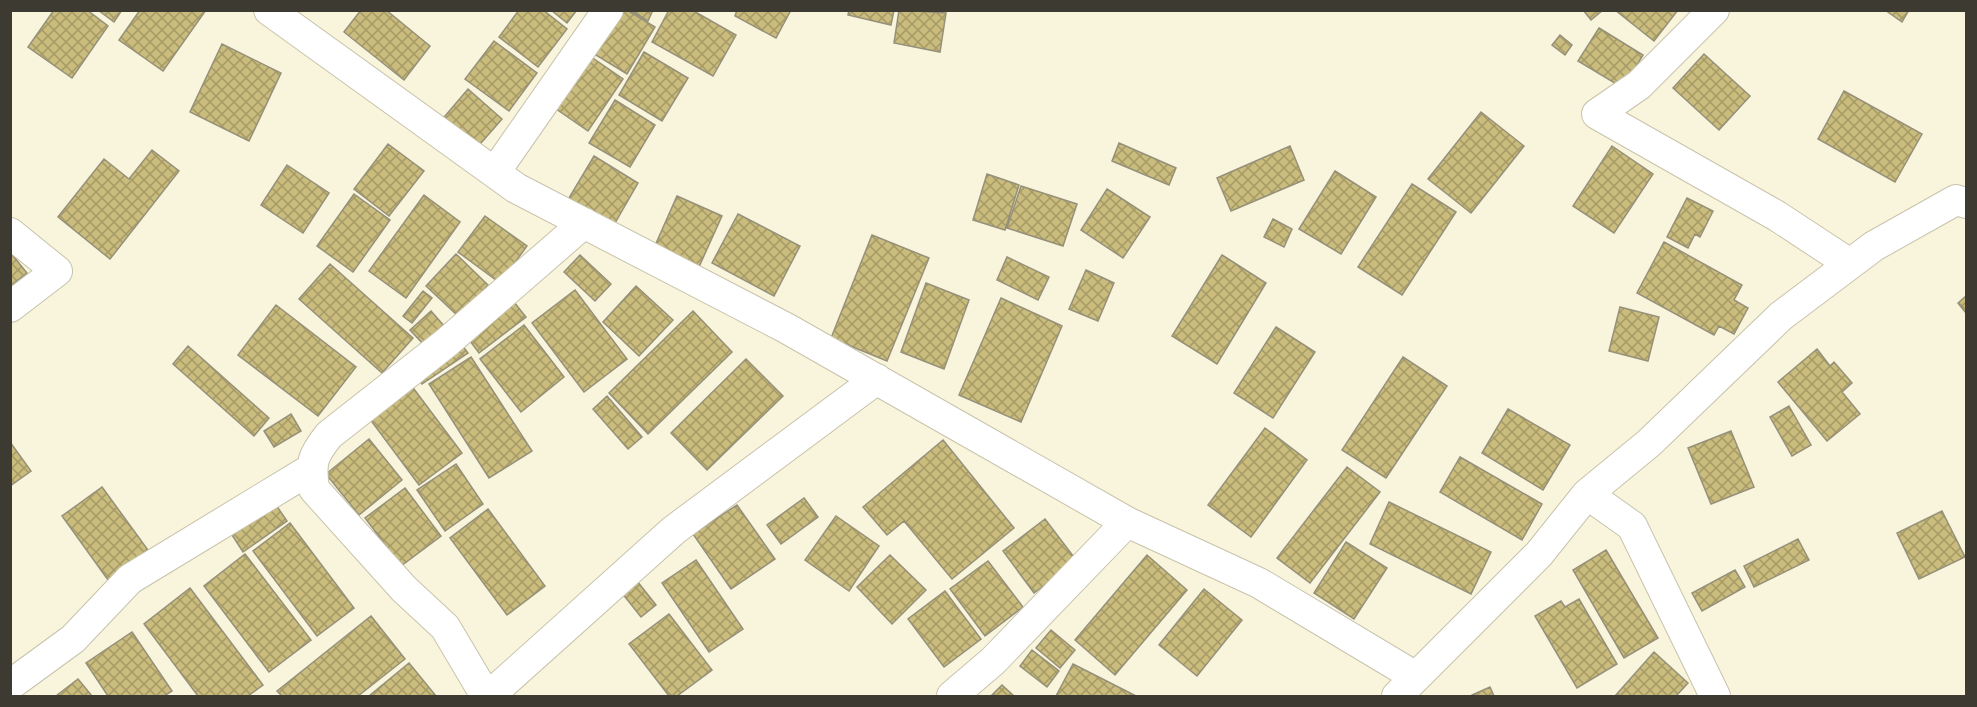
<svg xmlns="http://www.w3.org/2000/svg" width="1977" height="707" viewBox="0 0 1977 707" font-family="Arial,sans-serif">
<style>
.building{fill:url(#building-cross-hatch);stroke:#95907a;stroke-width:1.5}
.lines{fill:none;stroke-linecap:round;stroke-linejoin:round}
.minor-casing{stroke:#c8c3ac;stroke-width:32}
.minor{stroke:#fff;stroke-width:30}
</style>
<defs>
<pattern id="building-cross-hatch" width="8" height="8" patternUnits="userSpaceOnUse" patternTransform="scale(1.5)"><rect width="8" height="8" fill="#cabc7c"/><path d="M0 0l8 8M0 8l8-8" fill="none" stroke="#a59a66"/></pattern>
</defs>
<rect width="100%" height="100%" fill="#f9f4dc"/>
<!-- building -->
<path class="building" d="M54,10H87L108,26L72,78L28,47Z
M98,10H122L114,22Z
M140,10H206L163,71L119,40Z
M361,10H386L430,46L404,80L344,32Z
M519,10H543L567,29L538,67L499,37Z
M551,10H577L567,23Z
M615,10H627L655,27L627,74L591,52Z
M630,10H653L648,21Z
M669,10H692L736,35L713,76L652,42Z
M737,10H791L776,38L735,16Z
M849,10H894L891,25L848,15Z
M899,10L946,13L940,52L894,43Z
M1583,10H1603L1591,20Z
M1615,10H1678L1654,41Z
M1885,10H1909L1902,22Z
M1599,28L1643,55L1623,88L1578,61Z
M1560,35L1572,45L1565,55L1552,45Z
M494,41L537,73L509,111L465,79Z
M222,44L281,73L249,141L190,112Z
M584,52L623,79L588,131L549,104Z
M644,52L688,78L662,121L619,95Z
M1704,54L1750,96L1719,130L1673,88Z
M468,89L502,119L474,151L440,122Z
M1844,91L1922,134L1895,182L1818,139Z
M615,100L655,125L630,167L589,143Z
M1481,112L1524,146L1471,213L1428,179Z
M1119,143L1176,168L1169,185L1112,161Z
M388,144L424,171L389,216L354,189Z
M1290,146L1304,180L1231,211L1217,178Z
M1612,146L1653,174L1614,233L1573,206Z
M152,150L179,171L110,259L58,217L104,159L129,179Z
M594,156L638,183L611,230L566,203Z
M287,165L329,193L303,233L261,205Z
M1335,171L1376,197L1341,254L1299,229Z
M987,174L1019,185L1005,230L973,220Z
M1412,184L1456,212L1402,295L1358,267Z
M1021,186L1077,204L1063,246L1007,228Z
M1107,189L1150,217L1123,258L1081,230Z
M354,194L390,220L353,272L317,246Z
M424,195L460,222L406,298L369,271Z
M677,196L722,216L698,269L654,248Z
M1687,198L1713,211L1700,237L1695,234L1688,248L1667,237Z
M738,214L800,246L774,296L712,263Z
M485,216L527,246L500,283L458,252Z
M1273,219L1292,229L1284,247L1264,237Z
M872,235L929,258L887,361L831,338Z
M1664,242L1742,285L1734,300L1748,308L1734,334L1719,326L1714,335L1637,293Z
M10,252L27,273L10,286Z
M456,254L488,285L459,317L426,286Z
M580,255L611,284L595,301L564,272Z
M1222,255L1266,283L1217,364L1172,336Z
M1007,257L1049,277L1038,300L997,280Z
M330,264L413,338L382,373L299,299Z
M1086,270L1114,283L1098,321L1069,309Z
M926,283L969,300L944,369L901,352Z
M636,286L673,320L639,356L603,322Z
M575,290L627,359L584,392L532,323Z
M423,291L432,298L412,323L403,316Z
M1966,296V313L1958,303Z
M1001,298L1062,326L1021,422L959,395Z
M514,302L526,317L479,353L467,337Z
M276,305L356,367L318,416L238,355Z
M1620,307L1659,317L1648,361L1609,351Z
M431,311L445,327L425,346L410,330Z
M693,311L732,352L648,434L609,393Z
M524,325L564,377L521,412L480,359Z
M1276,327L1315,352L1273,418L1234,393Z
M462,345L468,353L422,384L417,376Z
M188,346L269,418L254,436L173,364Z
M1817,349L1830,366L1834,362L1852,383L1842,392L1860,414L1827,441L1778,382Z
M471,357L532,451L489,478L429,384Z
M1403,357L1447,386L1386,478L1342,450Z
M746,359L783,396L707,470L671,433Z
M411,385L462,453L419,485L369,418Z
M607,396L642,437L628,449L593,409Z
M1789,406L1811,445L1792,456L1770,417Z
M1508,409L1570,445L1543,490L1482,453Z
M291,414L301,431L274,447L264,431Z
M1265,428L1307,460L1251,537L1208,505Z
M1731,431L1754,487L1711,504L1688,448Z
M369,439L402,480L359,515L326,474Z
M943,440L1014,528L952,579L904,521L887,535L863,507Z
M10,442L31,471L10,486Z
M1460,457L1542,504L1522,540L1440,492Z
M456,464L483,504L445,531L417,490Z
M1347,467L1380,492L1310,583L1277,558Z
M102,487L148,550L108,580L62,516Z
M405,488L441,536L401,566L365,518Z
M804,498L818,517L781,544L767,525Z
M1389,502L1491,552L1471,594L1370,544Z
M276,505L287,521L243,552L232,535Z
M737,505L775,559L731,589L693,534Z
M488,509L545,586L507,615L450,538Z
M1942,511L1965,557L1919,579L1897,533Z
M836,516L879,546L849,591L805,560Z
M1045,519L1077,561L1034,593L1003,551Z
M290,523L354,608L317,636L253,551Z
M1798,539L1809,560L1754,587L1744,566Z
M1346,542L1387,568L1354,619L1314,593Z
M1606,550L1658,638L1624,658L1573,570Z
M245,554L311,640L269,672L204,586Z
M890,555L926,590L892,624L857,587Z
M1147,555L1187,590L1115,675L1075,640Z
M696,560L743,629L709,652L662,583Z
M988,561L1023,607L985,636L950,589Z
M1735,570L1745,587L1702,611L1692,593Z
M637,581L656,605L641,617L622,593Z
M190,588L263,685L248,696H198L144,624Z
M1204,589L1242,620L1197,676L1159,645Z
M945,591L981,639L944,667L908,619Z
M1579,599L1617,664L1577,688L1535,616L1561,601L1565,607Z
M669,614L712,670L677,696H669L629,644Z
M371,616L405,659L358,696H282L277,691Z
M1051,630L1075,650L1060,668L1036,648Z
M132,632L172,691L164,696H108L86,663Z
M1032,650L1059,671L1047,687L1020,666Z
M1654,652L1688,683L1676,696H1615Z
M409,663L436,696H369Z
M1073,664L1136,696H1056Z
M78,679L92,696H56Z
M1002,685L1014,696H991Z
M1490,687L1494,696H1472V695Z"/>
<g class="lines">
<defs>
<path id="minor" d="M269,10L516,188L786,328L1127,522L1259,583L1416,677
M1714,10L1639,85L1597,114L1777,216L1850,264
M495,172L608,10
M10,233L57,271L10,307
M1587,494L1649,443L1781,316L1874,246L1956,200L1966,203
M10,685L73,639L130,579L311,469
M486,696L445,627L404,589L314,489C310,462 313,455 329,435L446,343L584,223
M489,696L674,530L877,379
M952,696L993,661L1127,522
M1397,696L1539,554L1587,494L1632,526L1715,696"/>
</defs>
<!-- minor casing -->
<use href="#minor" class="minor-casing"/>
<!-- minor -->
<use href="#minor" class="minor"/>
</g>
<!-- border -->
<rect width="1977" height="707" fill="none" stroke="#3c3a31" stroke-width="24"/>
</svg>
